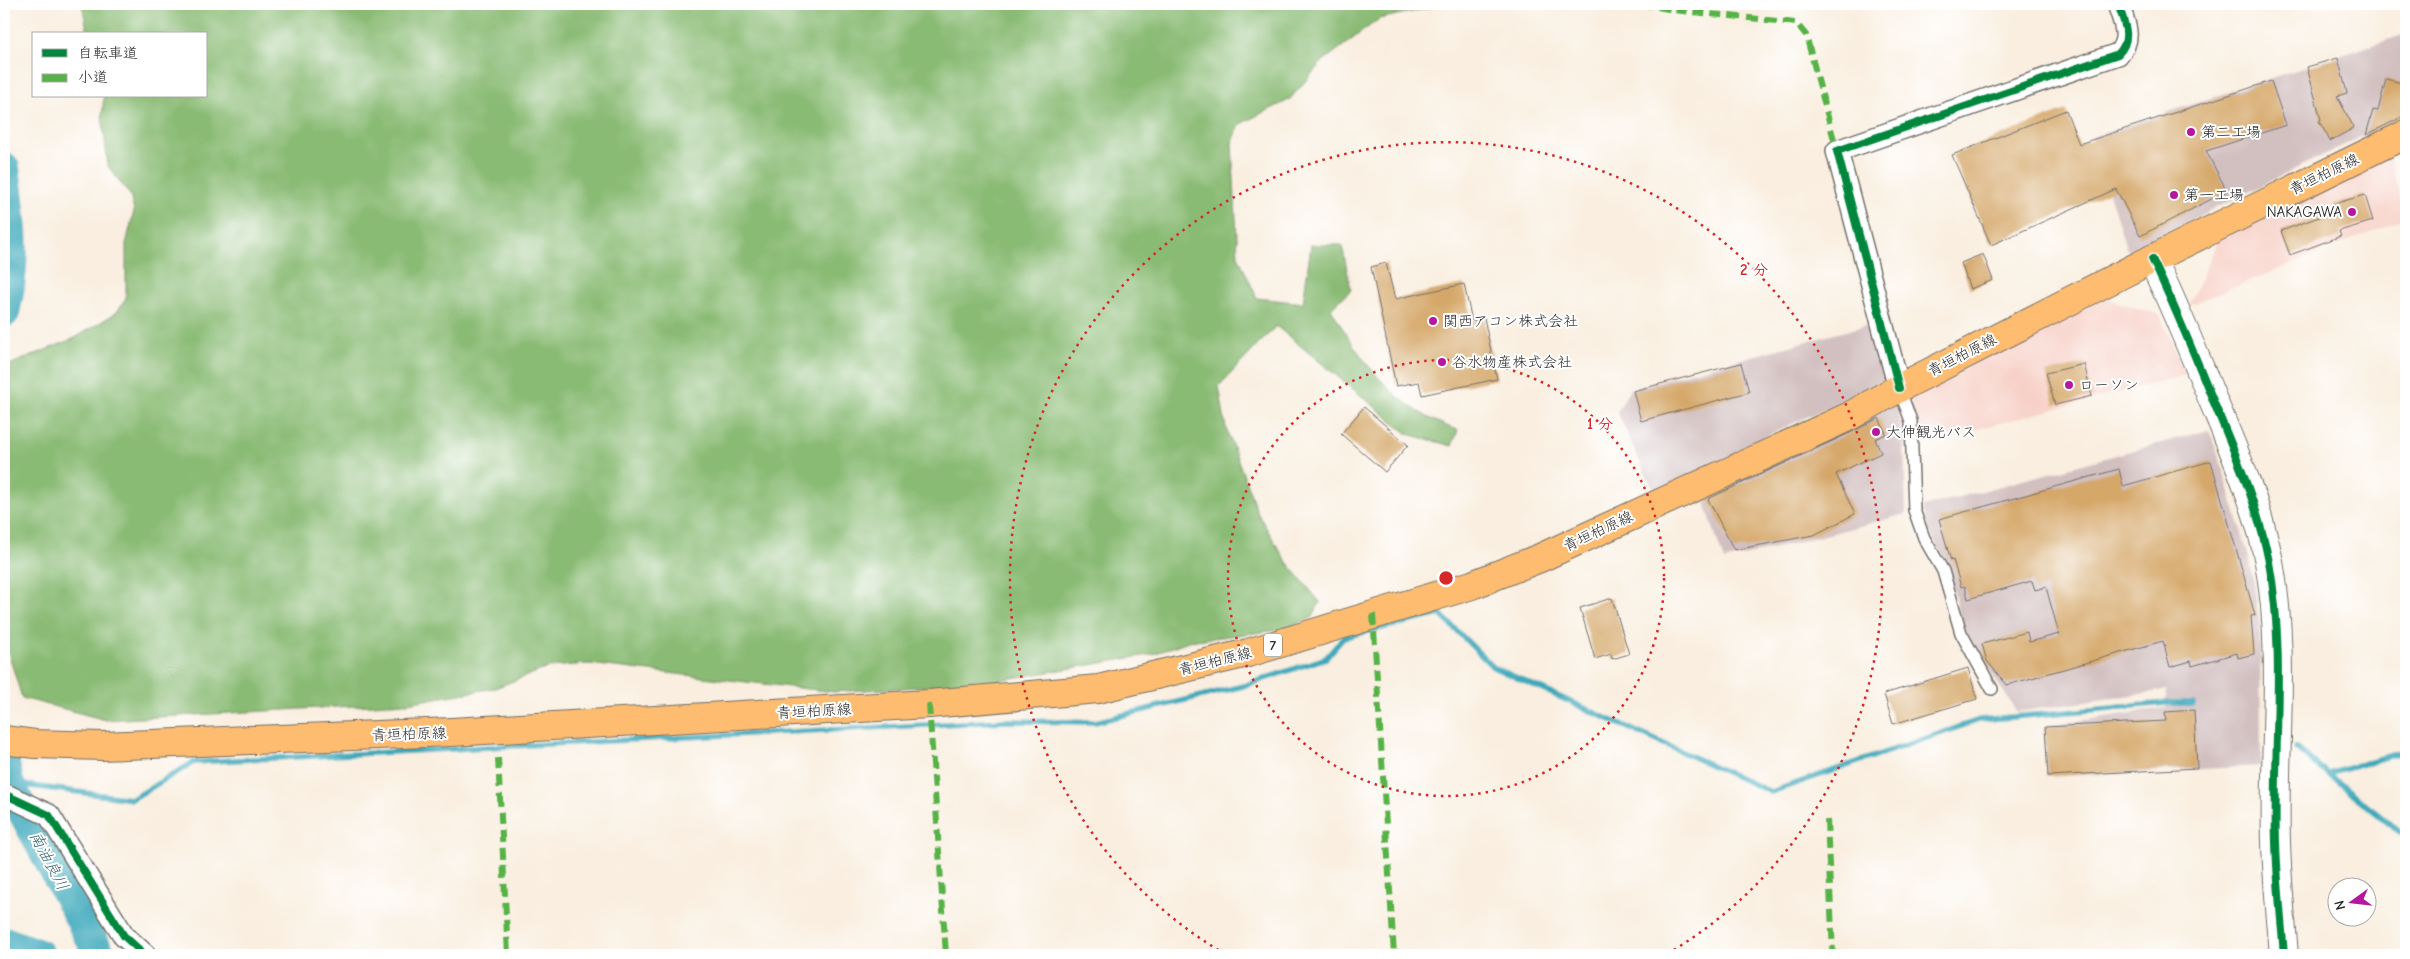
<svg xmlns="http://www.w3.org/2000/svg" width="2410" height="959" viewBox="0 0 2410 959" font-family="'Comic Neue','Klee One',sans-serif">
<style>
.built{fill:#f7d1c7}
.industrial{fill:#d2bfc0}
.forest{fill:#8abb74;stroke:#5a7350}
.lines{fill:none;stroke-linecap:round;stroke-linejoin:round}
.stream{stroke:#3ca9bb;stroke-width:5.5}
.river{stroke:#3ca9bb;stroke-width:32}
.building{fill:#d5a86a}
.service-casing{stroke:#736f6a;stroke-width:14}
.minor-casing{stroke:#736f6a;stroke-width:24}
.tertiary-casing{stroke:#736f6a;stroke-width:30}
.primary-casing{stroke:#736f6a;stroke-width:30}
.service{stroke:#fff;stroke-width:11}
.minor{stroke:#fff;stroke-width:21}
.tertiary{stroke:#fff;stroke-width:28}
.primary{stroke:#fdbc6f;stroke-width:28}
.quiet{stroke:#56b246;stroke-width:6;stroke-dasharray:12 6;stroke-linecap:butt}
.cycleway-casing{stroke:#fff;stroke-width:11}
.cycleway{stroke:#00873e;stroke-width:8}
.ring{fill:none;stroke:#d62828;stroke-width:2.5;stroke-dasharray:2.5 5}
.poi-dot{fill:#b5179e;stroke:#fff;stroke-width:2}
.labels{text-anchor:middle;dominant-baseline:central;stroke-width:4;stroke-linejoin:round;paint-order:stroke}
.shield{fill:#fff;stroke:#6b6b6b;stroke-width:1}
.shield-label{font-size:14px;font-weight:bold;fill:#2b2b2b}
.poi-label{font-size:15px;fill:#2b2b2b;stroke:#fff;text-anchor:start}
.street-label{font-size:15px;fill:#2b2b2b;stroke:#fff}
.water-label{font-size:16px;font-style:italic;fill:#33646c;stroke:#fff}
.centre{fill:#d62828;stroke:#fff;stroke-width:2.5}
.ring-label{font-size:15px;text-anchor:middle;font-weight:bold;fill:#d62828;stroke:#fff;stroke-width:4;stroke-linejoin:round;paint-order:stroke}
</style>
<rect width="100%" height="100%" fill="#fff"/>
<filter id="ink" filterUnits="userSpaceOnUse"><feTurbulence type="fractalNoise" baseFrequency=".02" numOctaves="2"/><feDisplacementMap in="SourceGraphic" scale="10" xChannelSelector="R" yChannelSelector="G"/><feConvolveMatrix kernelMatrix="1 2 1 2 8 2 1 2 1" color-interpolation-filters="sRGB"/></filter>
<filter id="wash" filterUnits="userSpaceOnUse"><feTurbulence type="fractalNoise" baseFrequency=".0096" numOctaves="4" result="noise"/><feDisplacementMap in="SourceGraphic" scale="20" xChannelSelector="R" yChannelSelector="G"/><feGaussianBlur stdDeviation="1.12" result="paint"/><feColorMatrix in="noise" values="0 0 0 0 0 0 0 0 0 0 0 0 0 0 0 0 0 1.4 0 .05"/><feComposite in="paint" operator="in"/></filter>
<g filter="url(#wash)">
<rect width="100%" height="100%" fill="#f9eedf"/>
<!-- built -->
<path class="built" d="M2389,155L2406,218L2189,305L2217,242Z
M2105,298L2160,315L2186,375L1919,444L1910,395Z"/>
<!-- industrial -->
<path class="industrial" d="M2406,34V115L2127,251L2092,137Z
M1875,323L1890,377L1763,438L1659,494L1650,483L1617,412L1630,389Z
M1897,403L1904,441L1906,514L1724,561L1703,496Z
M2209,430L2222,466L2250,561L2260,623L2261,766L2046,777L2044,726L2166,708L2167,690L2017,712L1964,632L1945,558L1927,529L1923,507Z"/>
<!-- forest -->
<path class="forest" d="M82,4H1447L1379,19L1323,61L1289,100L1240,124L1232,143L1238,256L1257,298L1303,303L1311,245H1342L1351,290L1331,308C1361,362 1397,411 1458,430L1452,446L1408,434L1276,326L1219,386L1226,428L1258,514L1286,561L1320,602L1312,618L1280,630L1188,641L1154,654L984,683L834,692L589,664L550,667L495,688L407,703L106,720L22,698L4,639V367L75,338L117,312L126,298V244L134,211L130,195L108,166L102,115L104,96H206V34H88Z"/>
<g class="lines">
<!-- stream -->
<path class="stream" d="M2296,748L2406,837
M2329,774L2406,751
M8,783L132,799L194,762L1005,721L1095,722L1243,686L1326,658L1344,637L1440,614L1493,667L1771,792L1979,720L2167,703H2193"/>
<!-- river -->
<path class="river" d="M4,168C11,221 17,259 4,312
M4,764L8,783L100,955
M4,942L39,955"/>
</g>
<g id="blocks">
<!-- building -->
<path class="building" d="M2338,58L2347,93L2337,96L2354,128L2330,141L2319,121L2321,120L2307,67Z
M2386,79L2406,84V115L2366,135L2373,110L2378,111Z
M2271,81L2286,125L2206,151L2227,191L2140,236L2116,189L1991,245L1952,155L2066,110L2079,144Z
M2365,195L2373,221L2339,231L2341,236L2290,255L2281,231L2335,211L2333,204Z
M1983,254L1993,280L1970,289L1961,263Z
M1386,263L1395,299L1464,284L1472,321L1484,318L1497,379L1422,395L1419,382L1396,386L1371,267Z
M1741,363L1749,392L1641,421L1633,391Z
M2084,364L2092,396L2055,405L2046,373Z
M1364,407L1408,445L1385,472L1341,434Z
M1879,418L1886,434L1875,439L1881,453L1836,474L1855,514L1814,535L1734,550L1708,499L1854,431Z
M2211,461L2255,615L2251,616L2254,654L2238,658L2237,653L2192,666L2191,661L2170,667L2163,641L2007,685L1987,661L1982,644L2027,632L2029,642L2059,634L2046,587L2035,590L2032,581L1968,599L1965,586L1961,587L1953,560L1951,561L1939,519L2119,469L2123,486Z
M1612,598L1629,654L1612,659L1611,654L1595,659L1580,608Z
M1968,668L1977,699L1893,724L1884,694Z
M2194,710L2197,768L2048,776L2045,727L2166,721L2165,712Z"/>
</g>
</g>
<g filter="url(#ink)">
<use href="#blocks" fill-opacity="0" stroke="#736f6a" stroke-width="1"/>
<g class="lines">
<defs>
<path id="service" d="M1899,388L1911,421L1914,510L1924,538L1943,571L1961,633L1992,689"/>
<path id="minor" d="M1899,388L1837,151L2118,54C2133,39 2124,22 2118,4
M4,794L49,815L124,936L145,955"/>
<path id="tertiary" d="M2152,259C2174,304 2193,351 2212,398C2234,451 2258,505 2269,562C2286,654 2273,749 2276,842C2277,880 2281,918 2284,955"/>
<path id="primary" d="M4,740L35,744L102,746L451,732L929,704L1098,689L1248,653L1472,585L1540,558L1848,417L1899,388L2152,259L2406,134"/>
</defs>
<!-- service casing -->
<use href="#service" class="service-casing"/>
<!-- minor casing -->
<use href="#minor" class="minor-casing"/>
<!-- tertiary casing -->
<use href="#tertiary" class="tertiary-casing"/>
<!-- primary casing -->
<use href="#primary" class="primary-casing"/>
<!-- service -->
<use href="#service" class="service"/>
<!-- minor -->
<use href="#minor" class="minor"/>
<!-- tertiary -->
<use href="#tertiary" class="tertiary"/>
<!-- primary -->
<use href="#primary" class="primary"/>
<!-- quiet -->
<path class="quiet" d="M1640,4L1674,10L1796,23L1806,35L1837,151
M1373,614L1394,955
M929,704L946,955
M498,758L508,955
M1827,820L1833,955"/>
<defs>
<path id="cycleway" d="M2152,259C2174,304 2193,351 2212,398C2234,451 2258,505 2269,562C2286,654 2273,749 2276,842C2277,880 2281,918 2284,955
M1899,388L1837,151L2118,54C2133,39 2124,22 2118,4
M4,794L49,815L124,936L145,955"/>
</defs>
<!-- cycleway casing -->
<use href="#cycleway" class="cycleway-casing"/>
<!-- cycleway -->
<use href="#cycleway" class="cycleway"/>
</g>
</g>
<!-- distance rings -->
<g class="ring">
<circle cx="1446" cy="578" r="218"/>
<path d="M1225 954A436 436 0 1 1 1667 954"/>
</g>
<!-- markers -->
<g class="poi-dot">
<circle cx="2191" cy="132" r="5"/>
<circle cx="2174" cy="195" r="5"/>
<circle cx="2352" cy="212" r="5"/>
<circle cx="1433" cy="321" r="5"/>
<circle cx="1442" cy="362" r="5"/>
<circle cx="2069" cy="385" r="5"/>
<circle cx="1876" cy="432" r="5"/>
</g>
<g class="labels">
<!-- shield labels -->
<rect class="shield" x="1264" y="633.5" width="18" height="23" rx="4"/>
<g class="shield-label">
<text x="1273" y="645">7</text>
</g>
<!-- poi labels -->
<g class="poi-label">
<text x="2201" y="132">第二工場</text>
<text x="2184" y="195">第一工場</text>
<text x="2342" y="212" text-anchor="end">NAKAGAWA</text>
<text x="1443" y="321">関西アコン株式会社</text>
<text x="1452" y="362">谷水物産株式会社</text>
<text x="2079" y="385">ローソン</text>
<text x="1886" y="432">大伸観光バス</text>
</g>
<!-- street labels -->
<g class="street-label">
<text transform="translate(2324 174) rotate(-26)">青垣柏原線</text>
<text transform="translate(1962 355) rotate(-27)">青垣柏原線</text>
<text transform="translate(1598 531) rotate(-25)">青垣柏原線</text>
<text transform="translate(1215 661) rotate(-14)">青垣柏原線</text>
<text transform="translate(814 711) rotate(-3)">青垣柏原線</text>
<text transform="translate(409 734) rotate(-2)">青垣柏原線</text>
</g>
<!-- water labels -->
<g class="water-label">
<text transform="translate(49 861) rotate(62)">南油良川</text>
</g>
</g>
<circle cx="1446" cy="578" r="8" class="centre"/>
<g class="ring-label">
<text x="1754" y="275">2 分</text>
<text x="1600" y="429">1 分</text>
</g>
<!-- margin -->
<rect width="2410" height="959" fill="none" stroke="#fff" stroke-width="20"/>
<!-- legend -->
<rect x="32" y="32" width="175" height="65" fill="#ffffff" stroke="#aaaaaa"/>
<rect x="42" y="49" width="25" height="8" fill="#00873e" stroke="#aaaaaa"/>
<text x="78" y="58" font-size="15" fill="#2b2b2b">自転車道</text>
<rect x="42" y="74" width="25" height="8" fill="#56b246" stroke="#aaaaaa"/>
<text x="78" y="82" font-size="15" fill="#2b2b2b">小道</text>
<!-- north arrow -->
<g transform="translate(2352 902) rotate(255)"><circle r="24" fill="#ffffff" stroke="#aaaaaa"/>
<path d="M0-4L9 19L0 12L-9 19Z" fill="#b5179e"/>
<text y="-8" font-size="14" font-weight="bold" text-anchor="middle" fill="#2b2b2b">N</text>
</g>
</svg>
